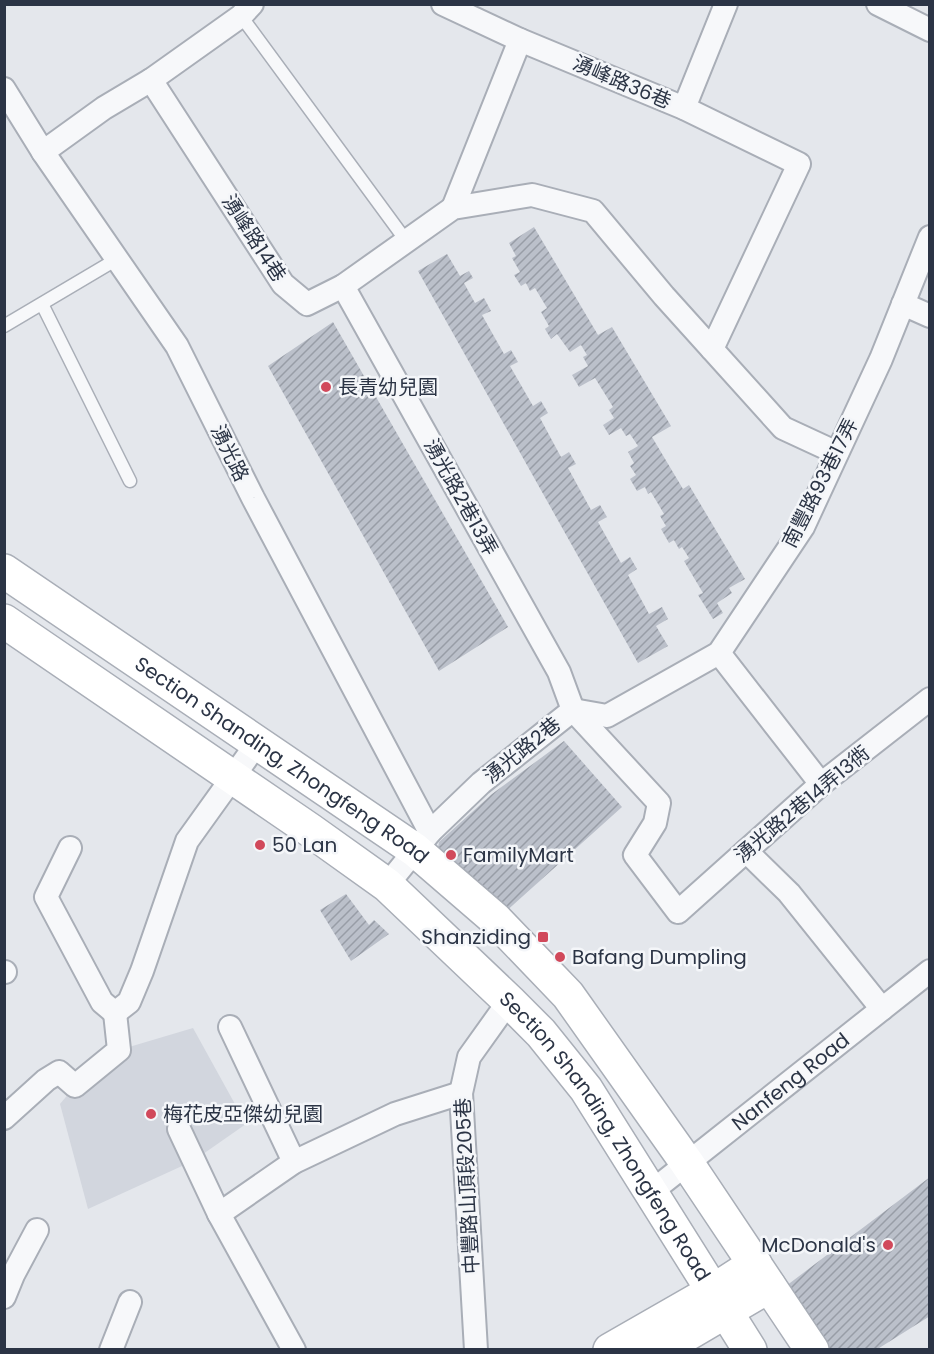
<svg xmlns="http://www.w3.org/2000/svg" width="934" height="1354" viewBox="0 0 934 1354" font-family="Poppins,'Noto Sans TC',sans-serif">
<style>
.built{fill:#d2d6de}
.building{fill:url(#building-hatch)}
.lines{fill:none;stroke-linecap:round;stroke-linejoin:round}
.lane-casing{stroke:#a9aeb7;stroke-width:15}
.street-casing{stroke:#a9aeb7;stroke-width:26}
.secondary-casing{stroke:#a9aeb7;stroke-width:36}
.lane{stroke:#f7f8fa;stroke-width:12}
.street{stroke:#f7f8fa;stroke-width:22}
.secondary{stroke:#fff;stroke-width:33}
.poi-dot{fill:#d1495b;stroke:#f4f6f9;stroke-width:2}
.labels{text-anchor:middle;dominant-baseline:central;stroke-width:5;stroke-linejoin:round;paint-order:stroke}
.street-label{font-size:20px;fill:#2b3445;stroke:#f4f6f9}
.poi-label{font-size:20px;fill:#2b3445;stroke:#f4f6f9;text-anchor:start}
</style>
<defs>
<pattern id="building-hatch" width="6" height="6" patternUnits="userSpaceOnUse" patternTransform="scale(1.5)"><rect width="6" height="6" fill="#bbc0ca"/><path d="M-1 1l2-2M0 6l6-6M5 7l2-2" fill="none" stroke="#989da6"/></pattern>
</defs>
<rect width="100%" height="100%" fill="#e4e7ec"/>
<!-- built -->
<path class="built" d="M193,1028L246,1124L193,1161L88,1209L60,1104L75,1086L119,1050Z"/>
<!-- building -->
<path class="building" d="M534,227L598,335L612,327L671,426L652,437L683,489L689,485L745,579L729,588L732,593L717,603L723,613L713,619L698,595L703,593L684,561L689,558L682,547L679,549L674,540L669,543L661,529L666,526L660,516L664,514L651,492L648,494L645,487L637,491L630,479L636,475L630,466L634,463L628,452L638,446L630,434L626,436L621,428L609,435L603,425L614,418L609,410L613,407L595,378L579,387L572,375L588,366L583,357L587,355L581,345L570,352L557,334L551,339L545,329L549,326L541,312L547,308L535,288L530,291L526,283L521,286L514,275L520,272L512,258L516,256L509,243Z
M447,254L460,276L469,271L473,278L464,283L475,303L484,298L491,311L482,315L504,354L511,350L518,362L510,366L533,406L541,401L548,413L540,418L561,457L569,452L576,464L568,468L591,510L600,505L607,517L598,522L621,563L630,557L637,569L628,575L649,614L662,607L668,619L656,626L668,646L638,663L418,271Z
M333,322L508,627L439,671L268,366Z
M564,741L622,807L502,915L437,853L439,842L492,794Z
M346,894L369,925L374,920L389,934L351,961L320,910Z
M930,1177V1316L876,1350H829L786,1286Z"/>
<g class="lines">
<defs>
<path id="lane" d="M241,16L407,242
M42,304L130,481
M4,326L117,259"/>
<g id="street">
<path d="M443,4L520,40L684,108L799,164L712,349"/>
<path d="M878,4L930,30"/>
<path d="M151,80L283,284L307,304L343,286L453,208L532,195L593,211L664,296L783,428L837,453"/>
<path d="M4,89L43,152L177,346L253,498L430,832"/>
<path d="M684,108L726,4"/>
<path d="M43,152L104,108L151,80L241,16L252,4"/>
<path d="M453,208L520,40"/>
<path d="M343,286L559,672L573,710L659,803L655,823L635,855L678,912L821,784L930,699"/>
<path d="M903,304L930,316"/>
<path d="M719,653L821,784"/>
<path d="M70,848L46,897L102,1002L115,1013L129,1002L142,971L187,841L258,742"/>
<path d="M746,851L789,893L882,1009"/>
<path d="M387,885L430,832L481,783L573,710L607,716L719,653L803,527L881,359L930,237"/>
<path d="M4,972H5"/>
<path d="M230,1027L294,1162"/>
<path d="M4,1118L46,1080L59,1072L75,1086L119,1050L115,1013"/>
<path d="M179,1129L219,1214L294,1350"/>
<path id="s1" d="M651,1192L930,971"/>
<path d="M219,1214L294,1162L395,1114L461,1093"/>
<path d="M4,1297L13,1275L37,1230"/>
<path d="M111,1350L130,1302"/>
<path d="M476,1350L461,1093L469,1057L509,1001"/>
</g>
<g id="secondary">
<path id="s2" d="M4,571L415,850L495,919L568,995L687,1163L812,1350"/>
<path id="s3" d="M4,621L310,830L387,885L509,1001L541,1033L586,1089L750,1350"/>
<path d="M610,1350L713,1291L755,1264"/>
<path d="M660,1350L769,1286"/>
</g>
</defs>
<!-- lane casing -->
<use href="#lane" class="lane-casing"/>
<!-- street casing -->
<use href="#street" class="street-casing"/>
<!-- secondary casing -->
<use href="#secondary" class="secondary-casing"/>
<!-- lane -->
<use href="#lane" class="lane"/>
<!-- street -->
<use href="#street" class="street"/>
<!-- secondary -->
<use href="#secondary" class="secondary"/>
</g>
<!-- markers -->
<g class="poi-dot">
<circle cx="326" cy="387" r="6"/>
<circle cx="260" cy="845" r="6"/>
<circle cx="451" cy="855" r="6"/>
<rect x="537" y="931" width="12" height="12" rx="3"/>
<circle cx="560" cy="957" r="6"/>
<circle cx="151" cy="1114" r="6"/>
<circle cx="888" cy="1245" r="6"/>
</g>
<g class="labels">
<!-- street labels -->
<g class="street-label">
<text transform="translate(622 82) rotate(23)">湧峰路36巷</text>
<text transform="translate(254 238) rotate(57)">湧峰路14巷</text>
<text transform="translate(230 453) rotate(64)">湧光路</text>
<text transform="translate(820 483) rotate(-63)">南豐路93巷17弄</text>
<text transform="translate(461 497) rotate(61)">湧光路2巷13弄</text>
<text transform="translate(522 750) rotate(-39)">湧光路2巷</text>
<text stroke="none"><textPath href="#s2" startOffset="336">Section Shanding, Zhongfeng Road</textPath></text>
<text transform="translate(802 804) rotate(-40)">湧光路2巷14弄13衖</text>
<text stroke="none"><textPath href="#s1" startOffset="178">Nanfeng Road</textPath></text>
<text stroke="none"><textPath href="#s3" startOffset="800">Section Shanding, Zhongfeng Road</textPath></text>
<text transform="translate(467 1186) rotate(-93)">中豐路山頂段205巷</text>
</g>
<!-- poi labels -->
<g class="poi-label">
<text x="338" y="387">長青幼兒園</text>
<text x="272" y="845">50 Lan</text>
<text x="463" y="855">FamilyMart</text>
<text x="531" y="937" text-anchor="end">Shanziding</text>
<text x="572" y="957">Bafang Dumpling</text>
<text x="163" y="1114">梅花皮亞傑幼兒園</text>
<text x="876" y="1245" text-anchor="end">McDonald's</text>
</g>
</g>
<!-- border -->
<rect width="934" height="1354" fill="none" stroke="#2b3445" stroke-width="12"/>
</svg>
